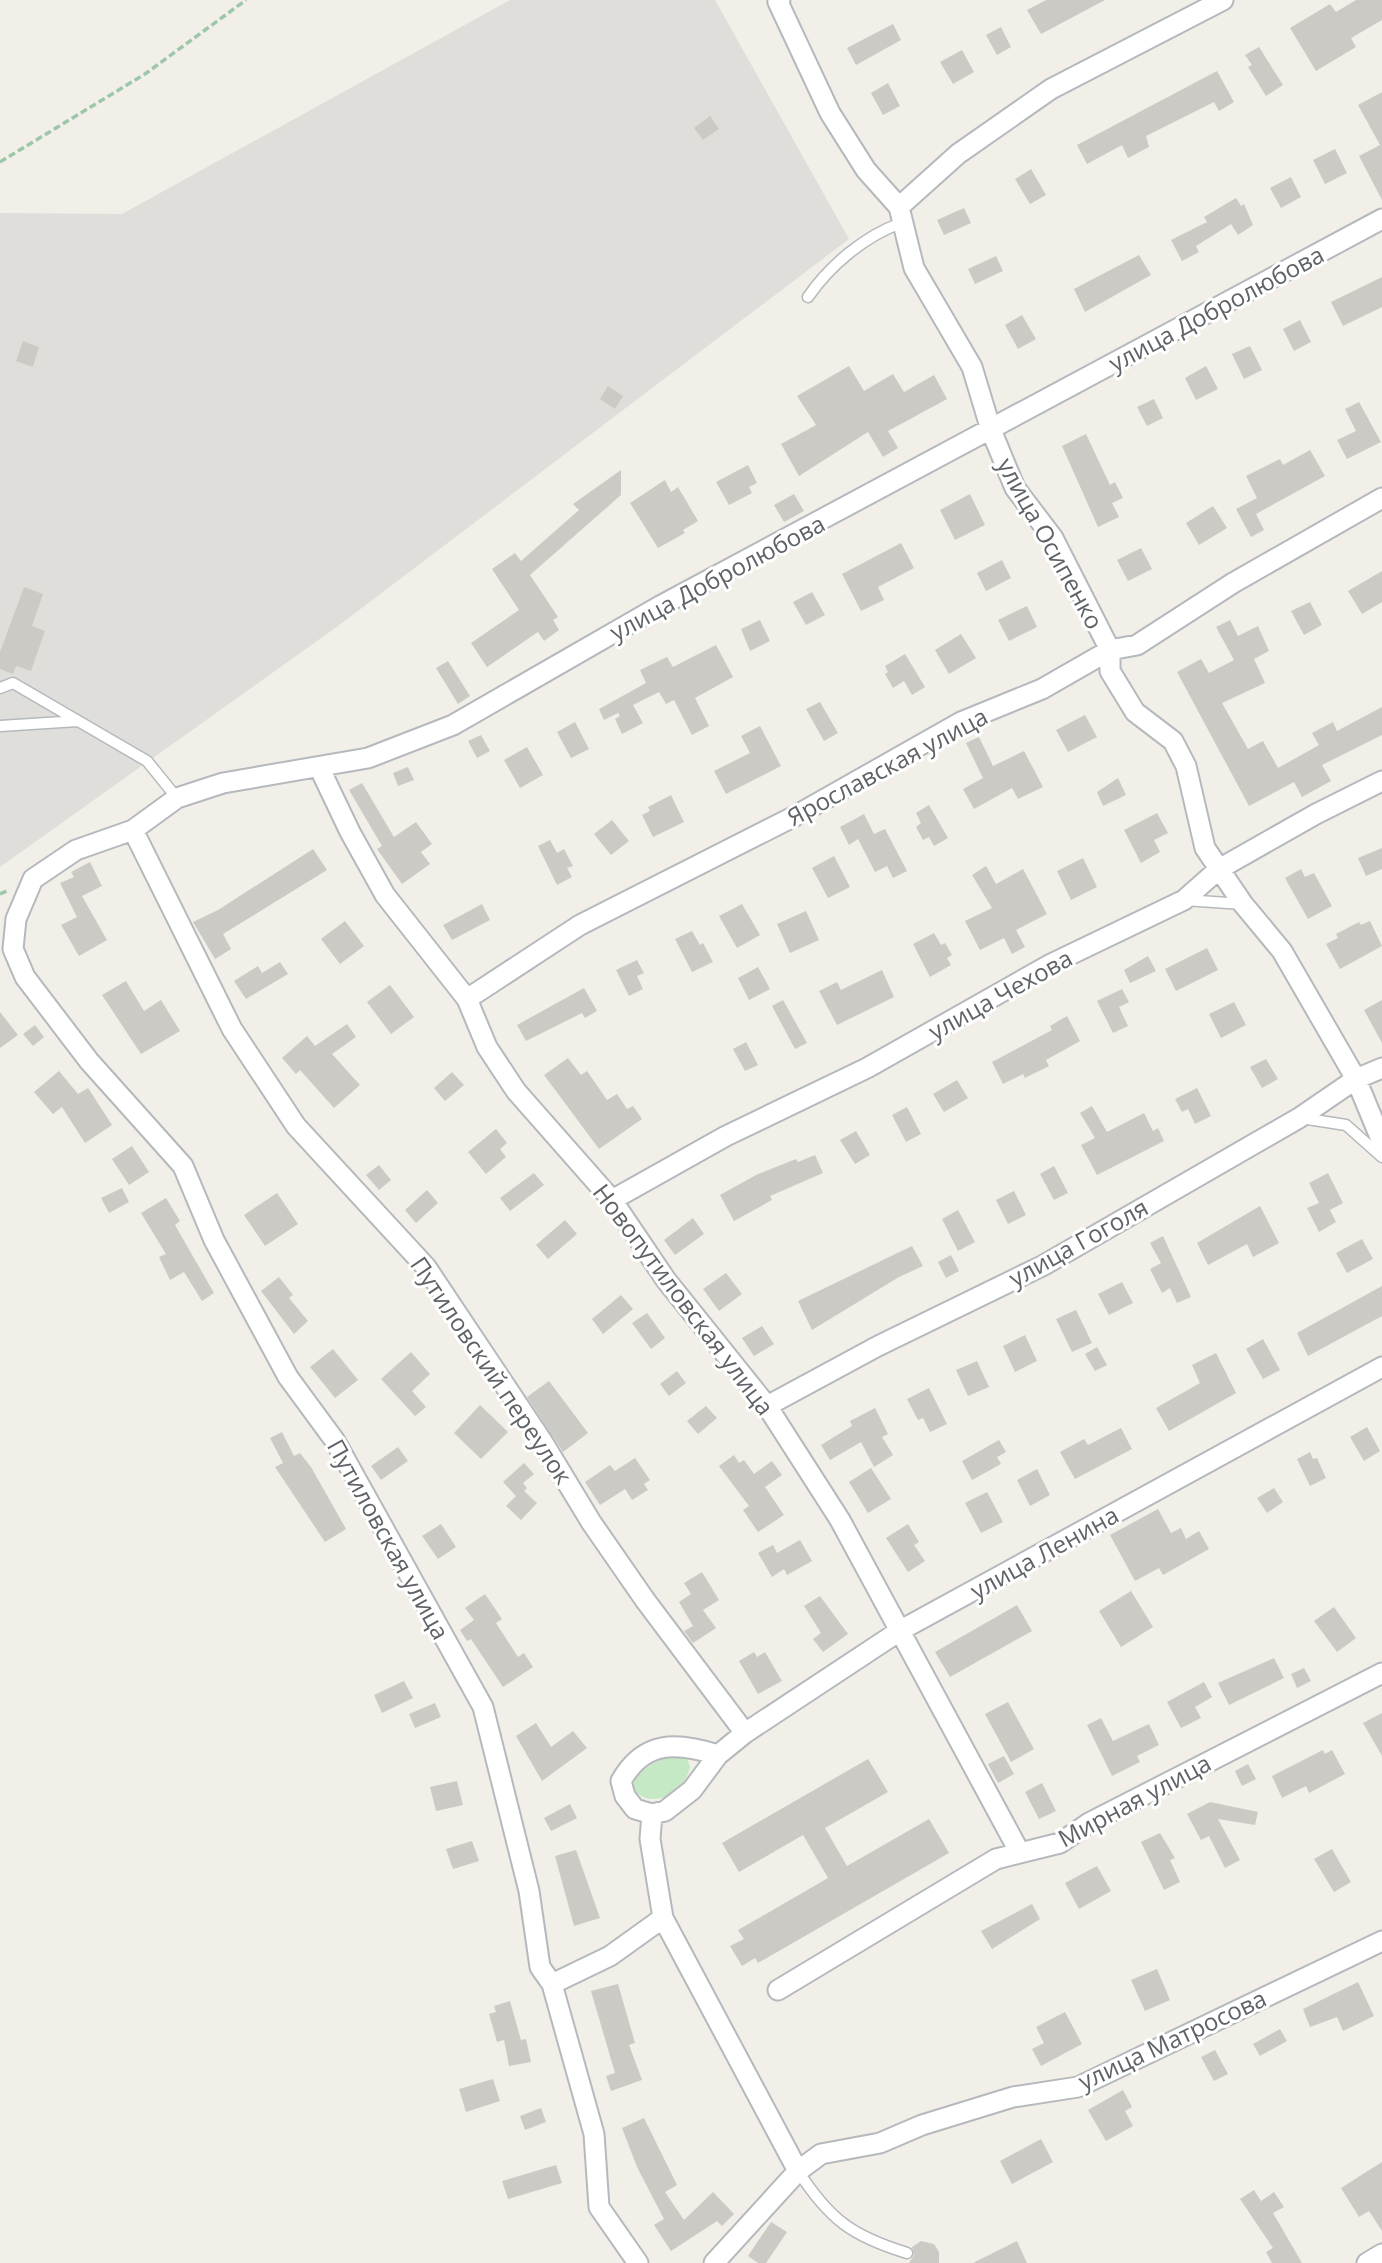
<svg xmlns="http://www.w3.org/2000/svg" width="1382" height="2263" viewBox="0 0 1382 2263" font-family="'Open Sans',sans-serif">
<style>
.industrial{fill:#e0deda}
.green{fill:#c5e8c5}
.building{fill:#cccac5}
.lines{fill:none;stroke-linecap:round;stroke-linejoin:round}
.service-casing{stroke:#b5b8bc;stroke-width:13}
.minor-casing{stroke:#b5b8bc;stroke-width:23}
.path{stroke:#9cc7a9;stroke-width:3.5;stroke-dasharray:7 3.5;stroke-linecap:butt}
.service{stroke:#fff;stroke-width:10}
.minor{stroke:#fff;stroke-width:19}
.labels{text-anchor:middle;dominant-baseline:central;stroke-width:6;stroke-linejoin:round;paint-order:stroke}
.street-label{font-size:24px;fill:#5f6368;stroke:#fff}
</style>
<rect width="100%" height="100%" fill="#f1efe8"/>
<!-- industrial -->
<path class="industrial" d="M510,0H715L849,239L338,626L0,867V213L122,214Z"/>
<!-- green -->
<path class="green" d="M673,1755L687,1759L690,1767C674,1829 583,1787 673,1755Z"/>
<!-- building -->
<path class="building" d="M1046,0H1105L1041,34L1027,10Z
M1356,0H1382V20L1351,38L1356,47L1316,71L1290,28L1330,4L1336,12Z
M893,24L901,40L856,65L847,48Z
M1001,27L1011,47L997,55L986,35Z
M1259,47L1283,85L1266,96L1248,67L1252,65L1245,55Z
M962,50L974,72L953,84L940,62Z
M1217,71L1234,102L1219,111L1214,102L1146,136L1149,147L1128,158L1122,145L1087,164L1077,145Z
M888,83L900,106L883,115L871,93Z
M1382,92V200L1359,156L1380,145L1358,105Z
M710,116L719,129L703,140L694,128Z
M1335,149L1347,173L1325,184L1313,160Z
M1031,169L1046,195L1030,204L1015,179Z
M1291,177L1301,197L1281,208L1270,188Z
M1236,198L1241,206L1244,204L1253,225L1238,235L1231,224L1196,246L1199,252L1182,261L1171,240L1207,222L1204,217Z
M964,208L971,223L944,235L937,220Z
M1139,255L1151,275L1085,312L1074,289Z
M996,256L1003,271L975,284L968,269Z
M1382,277V307L1343,326L1331,302Z
M1022,315L1036,339L1018,349L1005,325Z
M1300,320L1311,342L1294,351L1283,329Z
M23,341L39,347L33,367L16,361Z
M1250,346L1262,370L1244,379L1232,354Z
M849,366L864,391L893,374L904,392L934,375L947,399L888,431L898,448L883,457L868,432L799,476L781,444L816,425L797,396Z
M1206,366L1218,389L1196,400L1185,378Z
M608,386L623,396L615,409L600,399Z
M1154,399L1163,418L1147,426L1137,407Z
M1359,402L1381,442L1347,459L1337,440L1356,431L1345,409Z
M1086,434L1110,485L1115,482L1123,498L1112,503L1119,517L1098,527L1062,446Z
M1310,450L1325,476L1256,514L1264,530L1251,537L1236,509L1257,498L1246,476L1280,459L1283,465Z
M748,465L757,483L749,487L752,493L729,505L716,482Z
M621,470V495L530,575L558,617L553,620L559,630L544,641L538,632L487,667L471,643L519,610L492,569L515,553L521,561L579,510L573,504Z
M665,480L671,492L678,487L698,521L683,530L685,533L658,548L630,503Z
M794,494L804,511L784,522L774,505Z
M970,494L985,525L955,540L940,510Z
M1213,506L1227,528L1199,545L1186,523Z
M901,543L914,568L878,587L884,600L861,611L842,574Z
M1141,548L1152,569L1128,581L1117,560Z
M1002,560L1011,578L986,591L977,573Z
M1382,571V602L1362,614L1348,591Z
M24,587L43,594L32,626L45,631L31,671L16,666L13,674L0,669V652Z
M812,592L825,615L806,625L793,602Z
M1310,602L1322,625L1304,635L1291,611Z
M1027,606L1037,627L1009,641L998,620Z
M760,620L770,641L750,651L741,629Z
M1230,620L1238,636L1258,626L1269,651L1254,659L1265,683L1222,703L1248,749L1263,741L1278,768L1319,745L1312,733L1333,722L1337,731L1382,707V735L1322,765L1331,781L1302,797L1294,782L1249,806L1177,672L1201,659L1209,673L1234,660L1216,627Z
M961,634L976,658L949,674L935,650Z
M716,645L733,677L695,698L709,726L692,735L674,700L666,704L659,692L633,705L643,723L622,734L615,719L620,716L618,713L604,720L599,709L646,683L640,670L667,657L673,667Z
M905,654L925,687L912,695L904,681L893,688L885,674L888,672L885,666Z
M448,661L470,696L458,704L436,668Z
M820,702L838,733L824,741L806,709Z
M1085,715L1097,737L1068,752L1056,730Z
M575,722L589,749L571,758L557,732Z
M760,726L781,766L726,794L714,771L750,753L741,736Z
M481,735L490,751L477,758L468,741Z
M979,737L993,766L1024,751L1043,787L1018,799L1012,788L974,809L963,789L983,778L966,743Z
M527,747L543,775L520,788L504,760Z
M408,767L414,780L398,786L393,773Z
M1118,778L1126,795L1103,806L1097,792Z
M362,783L394,837L416,822L432,844L421,852L430,864L402,884L377,849L382,846L349,790Z
M671,795L684,822L653,837L642,815L650,811L648,807Z
M929,805L948,838L934,846L929,837L923,840L916,827L921,823L916,813Z
M1157,813L1168,833L1154,840L1160,852L1141,863L1124,830Z
M864,814L874,834L885,829L907,871L893,878L887,866L875,872L858,839L849,845L840,827Z
M612,820L629,841L611,855L594,834Z
M550,840L557,853L564,849L573,866L567,868L572,877L557,885L538,846Z
M1382,848V869L1366,876L1358,858Z
M313,849L327,870L223,934L231,949L215,959L193,922L218,910Z
M834,856L850,887L828,898L812,868Z
M1083,858L1097,887L1071,900L1057,871Z
M90,862L102,886L82,896L107,940L79,956L61,925L77,917L60,883L74,877L71,872Z
M986,866L996,884L1023,869L1047,914L1016,930L1025,947L1012,954L1004,938L980,950L965,921L992,908L972,875Z
M1301,869L1305,877L1314,873L1332,906L1308,919L1285,878Z
M482,904L490,920L452,940L443,925Z
M742,904L760,935L737,948L719,916Z
M806,911L819,940L790,953L777,924Z
M345,921L364,946L340,964L321,939Z
M1370,921L1382,946L1340,969L1326,944L1338,938L1336,934L1359,922L1361,925Z
M692,931L700,945L703,943L713,962L692,972L675,939Z
M934,933L941,945L945,943L952,955L947,958L951,965L930,977L913,944Z
M1207,948L1218,970L1176,991L1165,969Z
M1148,956L1156,971L1130,983L1124,970Z
M637,960L644,973L637,976L643,989L629,996L616,970Z
M280,962L288,974L246,999L234,981L258,966L262,973Z
M758,967L770,989L749,1000L738,978Z
M882,970L894,997L837,1025L819,991L837,982L841,990Z
M126,981L144,1011L161,1000L180,1031L141,1054L102,995Z
M390,985L414,1017L391,1034L367,1002Z
M584,988L597,1011L585,1018L582,1013L526,1041L517,1025Z
M1122,989L1129,1002L1119,1007L1128,1026L1113,1033L1097,1001Z
M783,1000L807,1043L795,1049L772,1006Z
M1382,1000V1043L1364,1010Z
M1234,1002L1246,1025L1221,1038L1209,1014Z
M0,1012L18,1035L0,1048Z
M1067,1016L1080,1041L1046,1060L1049,1066L1025,1078L1023,1074L1003,1084L992,1062L1052,1030L1050,1026Z
M347,1024L356,1037L332,1054L360,1085L334,1108L300,1070L296,1074L282,1058L307,1036L315,1046Z
M35,1025L44,1037L33,1046L23,1034Z
M746,1042L758,1065L745,1071L733,1049Z
M568,1058L581,1075L587,1071L607,1100L617,1094L627,1109L633,1106L642,1119L599,1149L544,1075Z
M1266,1059L1278,1079L1262,1088L1250,1067Z
M59,1071L78,1094L88,1088L112,1125L85,1143L62,1107L53,1114L34,1092Z
M452,1072L464,1085L445,1101L434,1088Z
M957,1080L968,1098L944,1112L933,1094Z
M1197,1088L1211,1116L1195,1124L1188,1109L1182,1112L1175,1099Z
M1092,1106L1107,1132L1144,1113L1153,1131L1158,1128L1164,1141L1097,1175L1081,1145L1095,1138L1080,1113Z
M907,1107L921,1134L906,1142L892,1115Z
M496,1129L507,1143L500,1149L506,1157L486,1174L468,1152Z
M856,1131L870,1155L855,1164L840,1140Z
M132,1146L149,1172L129,1185L112,1159Z
M815,1155L823,1173L770,1196L772,1200L734,1221L720,1195L758,1174L796,1159L798,1162Z
M379,1165L391,1180L379,1190L366,1175Z
M1054,1166L1068,1193L1054,1200L1040,1174Z
M534,1173L544,1185L510,1211L500,1198Z
M1328,1173L1343,1203L1330,1210L1336,1222L1319,1232L1307,1208L1319,1203L1309,1183Z
M122,1188L129,1202L109,1213L101,1198Z
M427,1190L438,1203L416,1223L405,1210Z
M1014,1191L1026,1215L1008,1224L996,1200Z
M277,1193L298,1224L265,1246L244,1215Z
M166,1198L180,1221L175,1225L214,1293L202,1301L184,1272L170,1280L159,1257L166,1254L141,1213Z
M1260,1206L1279,1243L1253,1257L1247,1244L1208,1265L1197,1243Z
M958,1210L975,1242L958,1251L942,1219Z
M693,1218L704,1234L675,1255L664,1240Z
M565,1220L577,1234L548,1259L536,1245Z
M1163,1236L1191,1297L1177,1303L1170,1288L1162,1293L1150,1269L1161,1263L1150,1243Z
M1362,1239L1373,1259L1347,1273L1336,1253Z
M912,1246L923,1266L899,1277L812,1330L798,1301Z
M951,1255L959,1271L946,1278L938,1262Z
M726,1273L742,1294L719,1311L703,1289Z
M279,1277L293,1295L289,1298L308,1321L294,1334L261,1291Z
M1122,1282L1133,1303L1109,1315L1098,1294Z
M1382,1286V1316L1308,1356L1297,1333Z
M621,1295L633,1309L603,1334L592,1319Z
M1076,1310L1092,1343L1072,1352L1056,1319Z
M647,1313L665,1338L651,1349L632,1323Z
M762,1326L774,1344L754,1356L742,1338Z
M1025,1335L1037,1361L1015,1372L1003,1346Z
M1263,1339L1280,1370L1263,1379L1246,1349Z
M1097,1347L1107,1365L1095,1371L1085,1354Z
M333,1349L358,1380L335,1398L310,1367Z
M411,1352L430,1374L412,1391L426,1407L415,1416L381,1379Z
M1216,1353L1236,1393L1169,1431L1156,1408L1200,1383L1192,1365Z
M977,1361L989,1387L968,1396L956,1370Z
M677,1371L686,1383L669,1396L660,1384Z
M549,1381L588,1433L563,1452L527,1397Z
M929,1388L947,1424L930,1432L923,1418L918,1420L907,1399Z
M480,1405L508,1432L481,1459L454,1433Z
M706,1406L717,1418L698,1434L687,1421Z
M875,1408L888,1434L882,1437L893,1455L874,1467L861,1442L830,1460L821,1445L852,1426L850,1421Z
M1367,1427L1380,1451L1364,1461L1350,1437Z
M1121,1428L1132,1449L1075,1479L1060,1452L1084,1439L1088,1445Z
M282,1432L294,1456L300,1453L311,1467L346,1529L325,1542L275,1467L283,1463L270,1438Z
M999,1440L1006,1452L997,1457L1001,1464L972,1480L962,1461Z
M398,1447L408,1461L381,1480L371,1466Z
M1310,1452L1313,1459L1317,1458L1326,1478L1310,1486L1297,1459Z
M734,1455L739,1463L744,1460L754,1474L772,1461L782,1475L765,1487L784,1515L758,1532L743,1510L749,1506L719,1466Z
M635,1458L650,1480L644,1484L648,1490L632,1500L625,1489L600,1505L585,1482L610,1465L615,1471Z
M524,1463L534,1474L523,1483L527,1488L524,1491L537,1503L521,1520L506,1506L516,1496L503,1482Z
M871,1468L891,1499L868,1513L849,1482Z
M1037,1469L1050,1495L1030,1506L1017,1480Z
M1274,1488L1283,1502L1267,1513L1257,1498Z
M987,1492L1003,1522L981,1533L965,1503Z
M1158,1509L1171,1533L1181,1528L1186,1539L1199,1531L1209,1549L1163,1575L1159,1568L1135,1581L1110,1535Z
M441,1524L456,1547L438,1559L422,1536Z
M908,1524L919,1542L914,1545L925,1561L908,1572L886,1538Z
M800,1540L812,1561L787,1575L784,1569L772,1577L758,1553L773,1545L777,1553Z
M702,1572L719,1600L703,1610L716,1628L693,1643L684,1631L693,1626L679,1602L691,1594L684,1583Z
M1131,1591L1153,1627L1121,1647L1099,1611Z
M485,1594L502,1619L496,1623L518,1657L524,1653L533,1667L503,1687L471,1639L467,1641L460,1630L474,1620L465,1608Z
M820,1596L848,1634L823,1652L813,1639L821,1633L804,1606Z
M1017,1605L1032,1631L950,1677L935,1652Z
M1334,1607L1356,1638L1337,1652L1314,1621Z
M754,1652L757,1657L765,1652L782,1681L758,1694L739,1661Z
M1274,1658L1284,1678L1229,1705L1218,1683Z
M1304,1668L1311,1681L1297,1688L1291,1674Z
M404,1681L413,1698L382,1713L374,1695Z
M1204,1682L1212,1697L1195,1707L1201,1718L1181,1728L1167,1702Z
M1008,1702L1034,1749L1011,1762L985,1714Z
M435,1703L441,1717L415,1728L409,1714Z
M1382,1713V1756L1363,1723Z
M1101,1718L1113,1741L1149,1724L1159,1745L1137,1756L1140,1762L1112,1776L1087,1725Z
M536,1723L551,1747L573,1731L587,1748L542,1781L516,1736Z
M1323,1750L1325,1754L1332,1750L1345,1774L1309,1793L1306,1786L1282,1798L1272,1776Z
M1004,1756L1014,1774L998,1783L988,1764Z
M868,1759L888,1792L825,1828L847,1866L929,1819L949,1853L758,1963L755,1958L742,1966L730,1946L744,1939L738,1930L828,1878L803,1835L739,1872L722,1843Z
M1248,1764L1256,1779L1242,1786L1235,1771Z
M457,1781L463,1805L436,1811L430,1787Z
M1042,1783L1056,1811L1039,1819L1025,1792Z
M1210,1802L1258,1812L1255,1825L1218,1819L1240,1860L1225,1868L1209,1836L1201,1840L1187,1814Z
M570,1804L577,1818L551,1831L544,1818Z
M1160,1833L1175,1858L1170,1860L1180,1882L1164,1890L1141,1842Z
M472,1841L479,1861L453,1869L446,1849Z
M1332,1849L1351,1882L1334,1892L1314,1859Z
M576,1850L600,1918L574,1926L555,1856Z
M1097,1866L1111,1891L1079,1909L1065,1883Z
M1032,1904L1040,1919L992,1949L981,1931Z
M1157,1969L1170,2000L1145,2011L1131,1980Z
M1358,1982L1374,2016L1343,2031L1337,2017L1310,2027L1303,2009Z
M618,1984L635,2043L629,2045L642,2080L611,2091L606,2076L615,2073L591,1991Z
M510,2001L521,2040L526,2039L531,2062L509,2066L504,2040L497,2042L489,2014L496,2012L494,2006Z
M1065,2012L1082,2044L1041,2066L1032,2049L1044,2043L1036,2027Z
M1280,2029L1287,2041L1260,2056L1253,2044Z
M1215,2050L1228,2074L1214,2081L1201,2057Z
M493,2079L500,2101L466,2112L459,2089Z
M1123,2090L1132,2107L1125,2111L1133,2126L1106,2141L1088,2110Z
M541,2108L546,2122L525,2130L520,2116Z
M644,2118L677,2185L665,2192L684,2220L713,2192L734,2214L722,2226L717,2221L671,2251L654,2225L664,2219L637,2167L622,2128Z
M1041,2139L1053,2162L1012,2184L1000,2161Z
M1382,2162V2231L1369,2211L1359,2217L1341,2188Z
M556,2165L562,2183L508,2199L502,2181Z
M1254,2190L1261,2201L1274,2192L1284,2207L1273,2213L1302,2263H1272L1266,2252L1273,2248L1240,2199Z
M771,2222L787,2232L766,2263H758L748,2256Z
M921,2241L934,2244L939,2252V2263H909L914,2255L912,2247Z
M1017,2241L1027,2263H973Z"/>
<g class="lines">
<defs>
<path id="service" d="M808,297C830,265 865,236 901,223
M0,688L13,683L147,761L177,798
M0,726L78,721
M1184,900L1243,904
M1301,1118L1346,1125L1382,1157
M798,2171C830,2220 852,2236 907,2253"/>
<path id="minor" d="M780,0L778,2L830,113L866,170L899,207L914,268L972,367L991,430L1015,488L1053,538L1110,650V671L1135,712L1173,741L1186,766L1205,848L1243,904L1282,951L1356,1079L1382,1142
M899,207L958,154L1051,89L1223,0
M319,767L350,832L385,895L467,999L487,1047L516,1091L612,1200L666,1280L767,1406L840,1520L1020,1853
M133,830L232,1029L296,1126L426,1267L542,1441L591,1522L645,1600L745,1733
M467,999L580,925L795,816L961,722L1042,689L1110,650L1137,645L1233,583L1382,498
M612,1200L726,1136L867,1068L1051,964L1184,900L1219,869L1316,814L1382,781
M767,1406L878,1346L1044,1265L1299,1118L1356,1079L1382,1068
M718,1755C677,1742 644,1740 621,1781L625,1796L635,1809L652,1814L665,1811L692,1790L718,1755L745,1733L901,1630L1382,1367
M652,1814L650,1839L663,1918L798,2171
M552,1984L610,1956L663,1918
M778,1990L996,1859L1060,1843L1089,1823L1382,1673
M638,2263L599,2207L594,2134L552,1984L540,1967L529,1891L483,1707L335,1441L288,1377L214,1240L183,1166L89,1061L25,977L13,949L16,919L33,879L76,850L133,830L177,798L223,783L368,758L453,725L660,606L1382,219
M714,2263L798,2171L821,2154L880,2143L922,2125L1013,2097L1078,2087L1382,1941
M1367,2263L1382,2254"/>
</defs>
<!-- service casing -->
<use href="#service" class="service-casing"/>
<!-- minor casing -->
<use href="#minor" class="minor-casing"/>
<!-- path -->
<path class="path" d="M0,162L145,74L246,0
M0,894L9,890"/>
<!-- service -->
<use href="#service" class="service"/>
<!-- minor -->
<use href="#minor" class="minor"/>
</g>
<g class="labels">
<!-- street labels -->
<g class="street-label">
<text transform="translate(1216 308) rotate(-28)">улица Добролюбова</text>
<text transform="translate(1051 543) rotate(61)">улица Осипенко</text>
<text transform="translate(717 577) rotate(-28)">улица Добролюбова</text>
<text transform="translate(887 766) rotate(-28)">Ярославская улица</text>
<text transform="translate(1000 994) rotate(-29)">улица Чехова</text>
<text transform="translate(1078 1242) rotate(-29)">улица Гоголя</text>
<text transform="translate(684 1299) rotate(53)">Новопутиловская улица</text>
<text transform="translate(492 1370) rotate(56)">Путиловский переулок</text>
<text transform="translate(389 1539) rotate(61)">Путиловская улица</text>
<text transform="translate(1044 1552) rotate(-29)">улица Ленина</text>
<text transform="translate(1134 1800) rotate(-28)">Мирная улица</text>
<text transform="translate(1172 2039) rotate(-25)">улица Матросова</text>
</g>
</g>
</svg>
